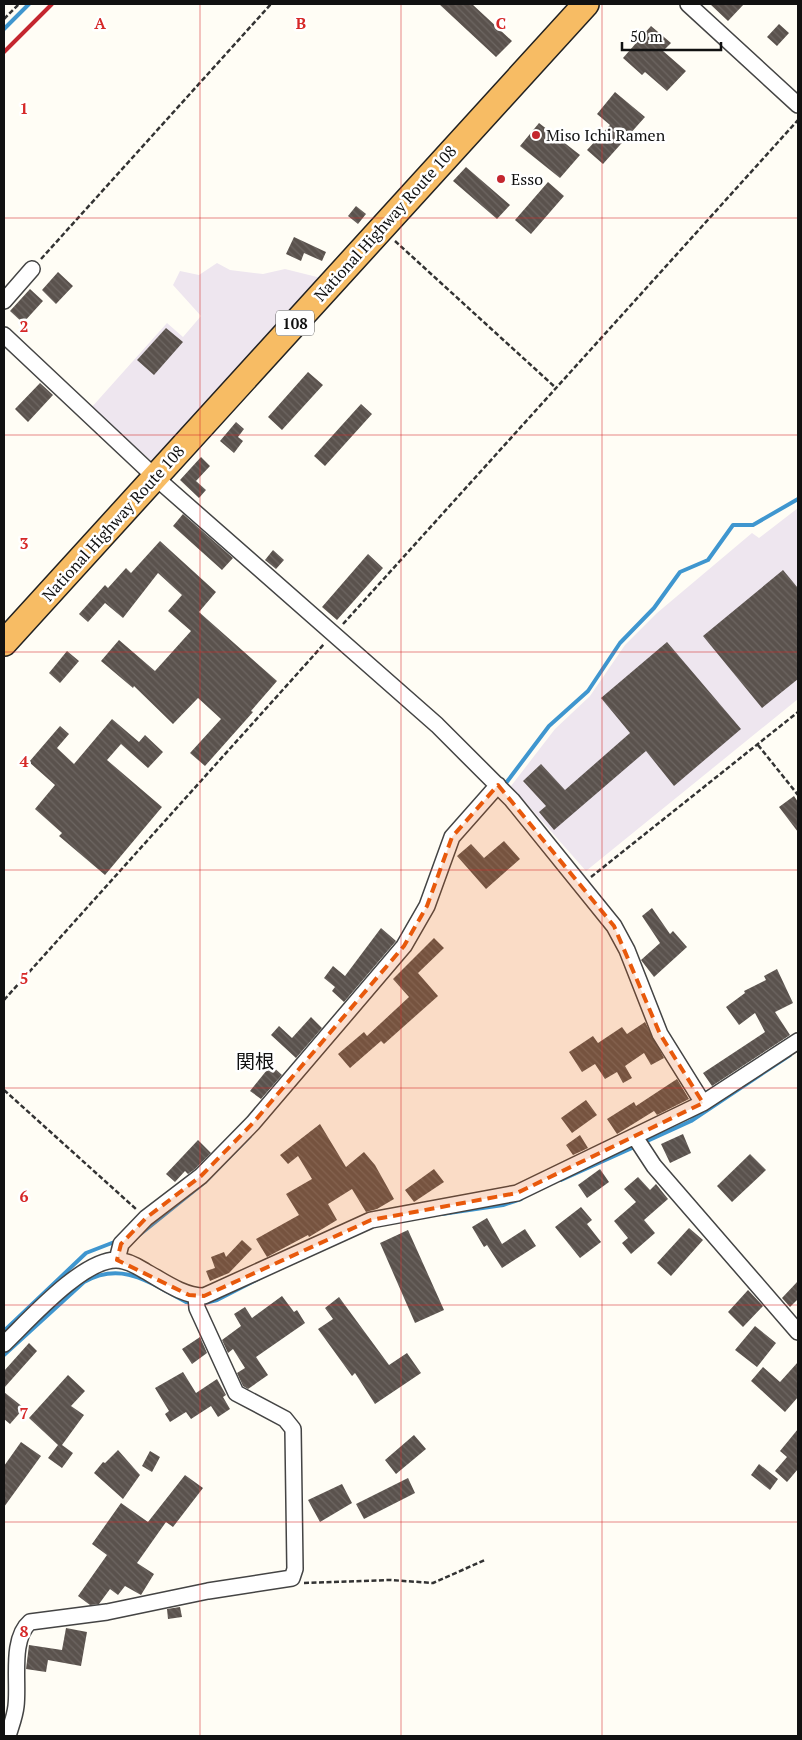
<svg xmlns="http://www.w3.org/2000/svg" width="802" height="1740" viewBox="0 0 802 1740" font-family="'PT Serif','Noto Sans JP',serif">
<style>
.industrial{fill:#eee6ef}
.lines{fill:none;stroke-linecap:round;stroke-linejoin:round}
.stream{stroke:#3f96cf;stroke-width:4}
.building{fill:url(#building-back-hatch)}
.minor-casing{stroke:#444;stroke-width:18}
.trunk-casing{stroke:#222;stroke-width:28}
.path{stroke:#333;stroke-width:2.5;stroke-dasharray:5 2.5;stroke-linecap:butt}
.minor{stroke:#fff;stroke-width:15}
.trunk{stroke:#f7bc64;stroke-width:25}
.rail{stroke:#c4262e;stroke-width:4}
.marked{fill:#e8590c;fill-opacity:0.2;stroke:#e8590c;stroke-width:4;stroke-dasharray:10 6;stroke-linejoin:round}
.grid{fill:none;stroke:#d62828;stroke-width:1;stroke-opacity:0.55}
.poi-dot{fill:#c4262e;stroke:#fff;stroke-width:2}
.labels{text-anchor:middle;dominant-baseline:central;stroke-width:5;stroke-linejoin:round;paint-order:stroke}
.shield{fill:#fff;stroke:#585858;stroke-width:1}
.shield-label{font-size:15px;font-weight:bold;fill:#111}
.poi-label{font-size:16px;fill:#111;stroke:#fff;text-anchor:start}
.street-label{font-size:16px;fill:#111;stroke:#fff}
.quarter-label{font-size:19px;fill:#111;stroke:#fff}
.grid-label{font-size:16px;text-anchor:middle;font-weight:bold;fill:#d62828;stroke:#fff;stroke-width:5;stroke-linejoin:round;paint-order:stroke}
</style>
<defs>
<pattern id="building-back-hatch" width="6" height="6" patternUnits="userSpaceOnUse" patternTransform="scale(1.25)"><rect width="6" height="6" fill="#5a524d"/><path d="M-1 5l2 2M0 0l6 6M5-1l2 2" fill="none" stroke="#6d6662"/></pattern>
</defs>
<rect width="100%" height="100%" fill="#fffdf5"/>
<!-- industrial -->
<path class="industrial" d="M217,263L230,270L263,274L285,269L321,278L155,464L91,408L167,323L183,337L201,316L173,285L180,271L199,275Z
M798,508V699L586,871L511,786L555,729L590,696L625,645L657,613L752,533L759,538Z"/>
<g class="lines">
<!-- stream -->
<path class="stream" d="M4,29L29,4
M506,783L549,726L588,691L620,643L654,608L680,572L708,560L733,525H753L798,499
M645,1142L691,1121L790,1055
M561,1180L632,1148
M442,1214L503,1205L521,1199
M138,1236L205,1182L250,1136
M205,1303L217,1300L258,1279
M4,1331L86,1253L117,1241
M4,1355L84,1282C123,1260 151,1284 186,1302L194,1303"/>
</g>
<!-- building -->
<path class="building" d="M439,4H472L512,41L496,57Z
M710,4H744L728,21Z
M779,24L789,33L777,46L767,37Z
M651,26L671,43L663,51L686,71L667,91L645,72L642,75L623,58Z
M615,92L645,117L603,164L587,150L610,125L597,114Z
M539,123L580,155L560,178L520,146Z
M466,167L510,205L497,219L453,181Z
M548,182L564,196L531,234L515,220Z
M356,206L366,214L358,224L348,216Z
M294,237L326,252L322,261L304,253L301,261L286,254Z
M58,272L73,286L56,304L42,290Z
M30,289L43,301L23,323L10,311Z
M166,328L183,342L154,375L137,360Z
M308,372L323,385L282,430L268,417Z
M40,383L53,395L28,422L15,409Z
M361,404L372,414L325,466L314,456Z
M236,422L244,429L238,437L243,441L234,453L220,441Z
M201,457L210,466L196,481L206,490L199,498L180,480Z
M183,514L233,558L222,570L173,526Z
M160,541L216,592L199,612L277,681L251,711L253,712L205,766L190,753L221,719L198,698L173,724L134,686L133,688L101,661L119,640L155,671L191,631L168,611L182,595L158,573L123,618L105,603L88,622L79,614L105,585L108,588L126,568L131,573Z
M273,550L284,560L276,569L265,560Z
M368,554L383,568L337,620L322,607Z
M783,570L798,588V679L762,708L703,636Z
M667,642L741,729L674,786L646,751L554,830L539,812L546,806L523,781L541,764L565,790L630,733L601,698Z
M67,651L79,661L60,683L49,673Z
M112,719L139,742L145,735L163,752L148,768L121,744L107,760L162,807L105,875L59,836L62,833L35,809L55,785L29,762L60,726L69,734L57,748L74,764Z
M794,796L798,802V832L779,807Z
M504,841L520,859L486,889L457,856L471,844L484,858Z
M652,908L670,934L673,931L687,947L654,977L641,960L660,943L642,916Z
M381,928L396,941L344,1002L332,991L335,987L324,978L333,966L345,976Z
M434,938L444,948L418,973L438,996L384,1044L381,1041L350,1068L338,1054L364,1032L367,1036L409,997L393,979Z
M777,969L793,1003L775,1012L790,1035L712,1086L703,1073L765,1032L755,1013L739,1025L726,1007L745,993L744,991L766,980L764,976Z
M311,1017L322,1028L296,1058L271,1035L279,1026L292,1038Z
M645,1022L664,1058L651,1065L644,1053L625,1066L632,1078L623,1083L617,1072L605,1079L595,1064L582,1072L569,1052L593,1036L598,1043L622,1027L627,1034Z
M271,1065L282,1075L261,1099L250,1091Z
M677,1079L689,1099L657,1115L654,1111L617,1134L607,1119L634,1102L636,1106Z
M586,1100L597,1115L572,1133L561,1118Z
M320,1124L346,1167L364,1152L375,1165L394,1199L377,1209L366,1212L352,1189L328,1204L337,1220L309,1237L308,1235L267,1257L256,1239L299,1215L286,1194L312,1179L298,1156L288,1164L280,1155Z
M683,1134L691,1153L670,1163L661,1144Z
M580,1135L588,1148L573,1155L566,1145Z
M198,1140L211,1153L195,1169L188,1174L185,1171L175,1182L166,1174Z
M750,1154L766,1170L732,1202L717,1186Z
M434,1169L444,1182L414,1202L405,1190Z
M600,1169L609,1182L587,1198L578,1185Z
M638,1177L650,1190L656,1184L668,1199L644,1220L655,1233L631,1254L622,1243L628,1238L614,1221L636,1202L624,1189Z
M581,1207L592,1220L587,1224L601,1242L580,1258L555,1227Z
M487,1218L502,1244L525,1229L536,1246L502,1268L487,1245L484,1247L472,1227Z
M689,1228L703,1240L671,1276L657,1263Z
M408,1230L444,1310L415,1323L380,1243Z
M242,1240L252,1249L229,1273L210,1281L206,1271L215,1268L211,1257L224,1252L226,1257Z
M798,1281V1299L790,1307L782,1298Z
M748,1290L763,1306L743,1327L728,1312Z
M282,1296L294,1312L297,1310L305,1323L256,1357L268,1375L248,1389L243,1386L237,1373L245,1368L233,1349L228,1353L222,1340L241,1326L234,1314L245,1307L252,1318Z
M339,1297L389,1365L407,1353L421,1373L375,1404L355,1373L352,1376L318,1329L333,1319L325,1308Z
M755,1326L776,1343L757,1367L735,1350Z
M200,1337L207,1353L192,1364L182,1349Z
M29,1343L37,1351L4,1388V1371Z
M798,1362V1397L785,1412L751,1381L763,1367L780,1382Z
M183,1372L196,1393L217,1379L226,1395L223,1397L230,1409L218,1417L211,1406L191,1419L186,1412L170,1422L165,1414L169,1411L155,1388Z
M68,1375L85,1391L71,1406L84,1415L62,1445L73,1453L62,1468L48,1458L58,1445L29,1418Z
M4,1392L24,1408L10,1424L4,1419Z
M798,1429V1469L787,1482L775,1471L787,1457L780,1451Z
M414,1435L426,1449L396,1474L385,1460Z
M21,1442L41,1456L4,1507V1466Z
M118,1450L140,1475L123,1499L94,1473L103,1462L105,1463Z
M150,1451L160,1457L152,1472L142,1466Z
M759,1464L778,1479L770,1490L751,1475Z
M185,1475L203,1488L173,1527L166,1522L137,1563L154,1574L141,1595L125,1586L118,1595L110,1589L99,1604L90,1605L78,1596L107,1555L92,1544L121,1503L148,1522Z
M408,1478L415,1493L364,1519L356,1504Z
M342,1484L352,1503L320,1522L308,1500Z
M180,1607L182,1617L168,1619L167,1609Z
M66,1628L87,1632L81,1666L48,1660L46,1672L26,1669L29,1645L62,1650Z"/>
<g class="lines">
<defs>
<path id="minor" d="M688,4L798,105
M4,301L32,269
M4,335L155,477L437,725L512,800L614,926L627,950L660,1034L703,1103
M635,1137L654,1166L798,1332
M117,1260L121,1244L146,1218L201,1176L253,1123L404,946L427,906L452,837L498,785
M4,1344C29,1320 82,1260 116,1260C126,1260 137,1266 145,1271C163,1281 183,1296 204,1296L371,1220L517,1193L703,1103L798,1041
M8,1736C11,1726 15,1716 16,1706C19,1682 10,1639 30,1622L107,1612L208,1591L292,1578L295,1569L293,1429L285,1419L236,1393L197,1308L196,1296"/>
<path id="trunk" d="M4,643L586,4"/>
</defs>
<!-- minor casing -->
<use href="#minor" class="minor-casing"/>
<!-- trunk casing -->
<use href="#trunk" class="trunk-casing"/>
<!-- path -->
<path class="path" d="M4,19L19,4
M395,241L556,388
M41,259L271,4
M343,624L798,120
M758,745L798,795
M591,877L798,712
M4,1000L324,644
M4,1090L136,1209
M304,1583L390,1580L433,1583L485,1560"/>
<!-- minor -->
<use href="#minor" class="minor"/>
<!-- trunk -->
<use href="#trunk" class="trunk"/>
<!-- rail -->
<path class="rail" d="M4,52L52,4"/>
</g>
<!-- marked area -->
<path class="marked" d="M498,785L614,926L660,1034L703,1103L517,1193L371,1220L204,1296L189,1295L117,1260L121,1244L146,1218L201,1176L253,1123L404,946L427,906L452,837Z"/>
<!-- grid -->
<path class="grid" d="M200,4V1736M401,4V1736M602,4V1736M4,218H798M4,435H798M4,652H798M4,870H798M4,1088H798M4,1305H798M4,1522H798"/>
<!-- markers -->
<g class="poi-dot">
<circle cx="536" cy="135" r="5"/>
<circle cx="501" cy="179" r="5"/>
</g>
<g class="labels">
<!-- shield labels -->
<rect class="shield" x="276" y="310.5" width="38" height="25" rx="4"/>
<g class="shield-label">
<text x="295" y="323">108</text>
</g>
<!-- poi labels -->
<g class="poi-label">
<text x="546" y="135">Miso Ichi Ramen</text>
<text x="511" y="179">Esso</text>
</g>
<!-- street labels -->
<g class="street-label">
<text transform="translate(385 223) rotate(-48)">National Highway Route 108</text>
<text transform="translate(113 523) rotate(-48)">National Highway Route 108</text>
</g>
<!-- quarter labels -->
<g class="quarter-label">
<text x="255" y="1060">関根</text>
</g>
</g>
<g class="grid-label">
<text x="100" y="29">A</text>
<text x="301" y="29">B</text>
<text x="501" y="29">C</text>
<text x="24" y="114">1</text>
<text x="24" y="332">2</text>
<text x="24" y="549">3</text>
<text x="24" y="767">4</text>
<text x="24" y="984">5</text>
<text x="24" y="1202">6</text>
<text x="24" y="1419">7</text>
<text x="24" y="1637">8</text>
</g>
<!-- border -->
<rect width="802" height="1740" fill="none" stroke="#111111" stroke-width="10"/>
<!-- scale -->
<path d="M622 42v8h99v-8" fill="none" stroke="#111111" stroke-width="2.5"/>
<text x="630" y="42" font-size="15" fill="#111111" stroke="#ffffff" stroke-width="4" paint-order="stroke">50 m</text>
</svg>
